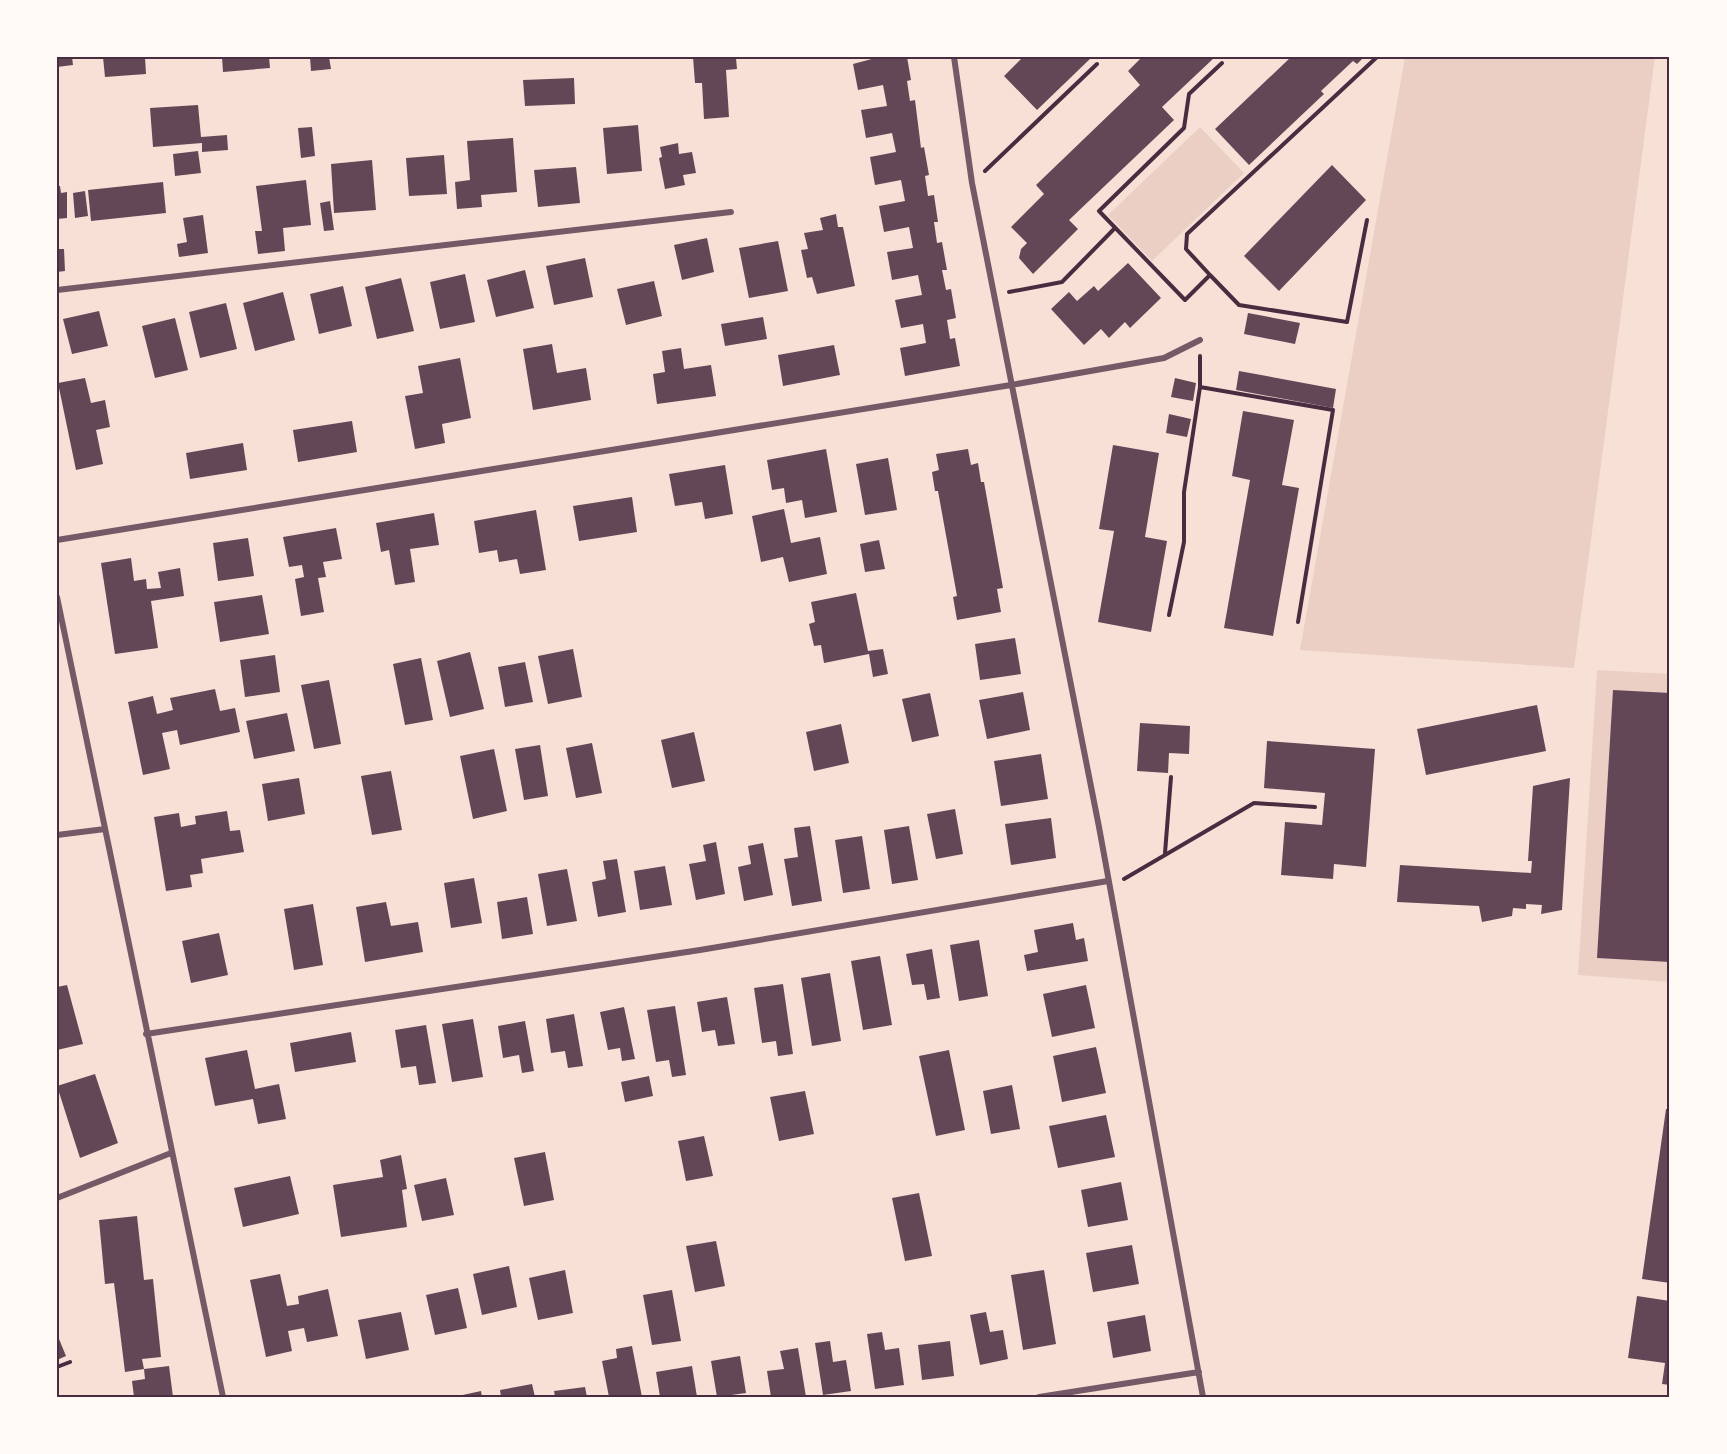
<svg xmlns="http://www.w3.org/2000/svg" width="1727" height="1454" viewBox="0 0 1727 1454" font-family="Cabin,sans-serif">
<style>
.green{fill:#ebcfc5}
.building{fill:#644757}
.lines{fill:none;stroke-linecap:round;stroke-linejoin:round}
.path{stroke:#4a2c40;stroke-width:4}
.minor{stroke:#755966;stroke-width:6}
.neatline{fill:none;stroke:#4a2c40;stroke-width:2}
</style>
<rect width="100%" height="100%" fill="#f7e1d7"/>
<!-- green -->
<path class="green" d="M1405,57H1655L1574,668L1300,650Z
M1200,127L1244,173L1152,261L1108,215Z
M1597,670L1670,674V982L1578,975Z"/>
<!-- building -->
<path class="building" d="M57,57H72L73,65L57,67Z
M103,57H145L146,74L105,77Z
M222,57H269L270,68L223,72Z
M310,57H329L331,69L311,71Z
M693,57L736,58L737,69L726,70L729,117L704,119L702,83H695Z
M879,57H907L911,80L907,81L910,101L915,100L921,148L924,147L929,175L925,176L928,196L934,195L938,222H934L937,243L942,242L947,270H942L946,290L951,289L956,318L947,320L950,339L955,338L960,366L905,376L900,348L926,343L923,324L901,328L895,300L922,295L918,275L892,280L887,252L913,248L909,227L884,232L879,206L905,201L901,180L875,185L870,157L896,152L892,133L866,138L861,110L887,106L883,85L858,90L853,64Z
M1023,57H1092L1037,110L1004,76Z
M1142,57H1215L1162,107L1174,120L1069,220L1078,229L1033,274L1019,258L1021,249L1027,243L1011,227L1044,194L1036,185L1140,85L1128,71Z
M1291,57H1364L1357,64L1353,61L1321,91L1324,94L1249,165L1215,129Z
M574,78L575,104L525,106L523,80Z
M198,105L201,137L227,135L228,150L202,152V143L153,147L150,108Z
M638,125L642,171L607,174L603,128Z
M312,127L315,156L301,158L298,128Z
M513,138L517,192L481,195L482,207L457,209L455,182L470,180L467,141Z
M678,143L679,154L692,152L696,173L683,175L685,185L665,189L659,158L662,157L660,147Z
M198,151L201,173L175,176L173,154Z
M444,155L447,194L409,196L406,158Z
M372,160L376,210L334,213L331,164Z
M1332,165L1366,200L1279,291L1244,256Z
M576,167L580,203L538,207L534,170Z
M306,180L311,225L283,228L285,251L258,254L255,231H262L256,186Z
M163,182L166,213L91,221L88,190Z
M57,186H60L61,193L67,192V218L57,219Z
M85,191L88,216L75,218L73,193Z
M330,201L334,230L324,231L320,203Z
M836,214L838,227H843L855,286L817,294L812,277L807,278L801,250L808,249L804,233L823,230L820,218Z
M203,215L208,253L179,257L177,244L187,242L183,218Z
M707,238L714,272L682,280L674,245Z
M778,241L788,291L749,298L739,248Z
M57,249H64L65,271L57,272Z
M585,258L593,297L554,305L546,266Z
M1128,263L1161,298L1130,328L1125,322L1109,338L1101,329L1084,345L1051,309L1069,292L1077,301L1094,286L1098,291Z
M525,270L534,308L496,317L487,280Z
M465,274L475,322L440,329L430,282Z
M401,278L414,331L377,339L365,287Z
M654,281L662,316L626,325L617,289Z
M343,286L352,326L319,334L310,294Z
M283,292L295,340L255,351L243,303Z
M226,303L237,349L200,358L189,312Z
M99,311L108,346L72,354L63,319Z
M1248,313L1300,323L1295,344L1244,334Z
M763,317L767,339L725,346L721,324Z
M175,318L188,370L155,378L142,326Z
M552,344L557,373L586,368L591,400L533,410L523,349Z
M834,345L840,375L783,386L778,355Z
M681,348L684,369L711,365L716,396L657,404L653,374L665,372L662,351Z
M460,358L471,418L442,424L445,443L415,449L405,396L423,393L418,366Z
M1239,371L1336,389L1333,408L1236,390Z
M85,378L91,403L105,400L110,427L96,430L103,464L76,470L58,383Z
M1175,378L1196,383L1193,401L1171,397Z
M1243,411L1294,420L1282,485L1299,488L1273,636L1224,628L1250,480L1232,476Z
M1169,414L1191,419L1187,437L1166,433Z
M352,421L357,452L298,462L293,430Z
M243,443L247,470L190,479L186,453Z
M1113,445L1159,453L1145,537L1167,541L1151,632L1098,622L1114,531L1099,529Z
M826,449L837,512L805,518L802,500L786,503L784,488L772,490L767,460Z
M968,449L971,465L978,463L981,482H984L1003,588L997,589L1001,612L957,620L953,597L957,596L938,491H935L932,472L939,470L936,454Z
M888,458L897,510L865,515L856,464Z
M725,465L733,514L705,519L702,502L675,506L669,474Z
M632,497L637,532L579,541L573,506Z
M784,509L791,543L820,537L827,574L789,582L783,557L761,562L752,516Z
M536,510L546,570L520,574L517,559L499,562L497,550L479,553L474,521Z
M434,513L439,545L410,549L415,582L395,585L389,550L381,552L376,523Z
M336,528L342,559L323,562L326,577L318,578L324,612L301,616L295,579L304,577L302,565L289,567L283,537Z
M248,538L254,576L218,581L213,543Z
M879,540L885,569L865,572L860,544Z
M131,558L134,581L146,579L147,589L161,588L158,572L180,568L184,596L151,601L158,648L115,654L101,563Z
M856,593L868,651L883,649L888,674L873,677L869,654L824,663L821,645L814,646L809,624L815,622L811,602Z
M262,595L269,634L220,642L214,602Z
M1015,638L1021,674L980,680L975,644Z
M573,649L582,697L548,704L538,656Z
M470,652L484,709L450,717L437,661Z
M275,655L280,692L245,697L240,660Z
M421,658L433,720L405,725L393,664Z
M525,662L533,702L505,707L498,667Z
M329,680L341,744L314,749L301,685Z
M215,689L220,711L235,708L240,732L180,745L177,730L162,733L170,769L143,775L128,702L153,696L157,714L173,710L170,698Z
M1613,690L1670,693V962L1597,958Z
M1023,692L1030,730L987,739L979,700Z
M930,693L939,736L912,742L902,699Z
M1537,705L1546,751L1426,775L1417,729Z
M287,713L295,751L254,759L246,721Z
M1140,723L1190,726L1189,754L1169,753L1168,773L1137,771Z
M841,724L849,763L814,771L806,732Z
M694,732L705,781L672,788L661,740Z
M1267,741L1375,749L1366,867L1334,864L1333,879L1281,875L1285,822L1322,825L1325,793L1264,788Z
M592,743L602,793L576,798L566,748Z
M540,745L548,796L524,800L515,749Z
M494,749L507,811L473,819L460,756Z
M1041,754L1048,799L1001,806L994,761Z
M391,771L402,830L372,835L361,776Z
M299,778L305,814L268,821L262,784Z
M1570,778L1562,910L1541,914L1542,905L1526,904V909L1513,908L1512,916L1482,922L1479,906L1397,902L1400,865L1531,873L1532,861H1528L1533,786Z
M955,809L963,854L936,859L927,814Z
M227,811L230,831L240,830L244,852L201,859L203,873L190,875L192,887L166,891L154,817L179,813L181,827L196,824L195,816Z
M1051,818L1056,858L1011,865L1005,824Z
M810,826L822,901L792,906L784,859L798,857L794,828Z
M909,826L918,880L892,884L884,830Z
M862,836L870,889L843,893L835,840Z
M716,842L725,894L696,900L689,864L706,861L703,845Z
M763,843L773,895L744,901L738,867L751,864L748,846Z
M617,859L626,912L598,917L592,882L606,879L603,861Z
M665,866L672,905L640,910L634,871Z
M567,869L577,921L547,926L538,874Z
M474,878L482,923L451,928L444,883Z
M527,897L533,934L502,939L497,902Z
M386,902L391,926L418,922L423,952L365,962L356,907Z
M313,904L323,965L294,970L284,909Z
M1073,923L1076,940L1084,938L1088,961L1027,971L1024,955L1038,952L1034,930Z
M219,933L228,975L191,983L182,941Z
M979,940L988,996L959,1001L950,945Z
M932,949L940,998L927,1000L924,984L912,985L906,954Z
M880,956L892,1025L863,1030L851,961Z
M830,973L841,1041L812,1046L801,978Z
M783,984L793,1054L778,1056L776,1041L762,1043L754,988Z
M67,985L83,1044L57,1050V987Z
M1086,985L1095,1028L1052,1037L1043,994Z
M727,997L735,1044L718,1046L715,1030L702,1032L697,1002Z
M675,1006L686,1075L672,1077L669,1060L656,1062L647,1010Z
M624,1007L635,1059L622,1061L620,1048L608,1050L600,1012Z
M574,1014L583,1066L568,1068L565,1051L551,1053L546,1019Z
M473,1019L483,1077L452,1082L442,1024Z
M525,1021L534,1071L522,1073L519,1055L503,1058L498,1026Z
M426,1025L436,1083L419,1085L416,1066L401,1068L395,1030Z
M351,1032L356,1062L295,1072L290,1043Z
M1096,1047L1106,1093L1062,1102L1053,1056Z
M247,1050L255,1089L279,1084L286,1119L258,1124L253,1099L215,1106L205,1058Z
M949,1050L965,1130L936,1136L919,1056Z
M95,1074L118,1143L80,1158L57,1086Z
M649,1076L653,1096L625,1102L621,1082Z
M1012,1085L1020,1129L991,1134L983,1091Z
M805,1091L814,1134L779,1141L770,1097Z
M1666,1109H1670V1283L1642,1279Z
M1106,1115L1115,1157L1058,1168L1049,1126Z
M704,1136L713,1176L686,1181L678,1141Z
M545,1152L554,1200L524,1206L514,1158Z
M401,1155L407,1189L402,1190L407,1227L341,1237L333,1185L383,1177L380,1160Z
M290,1176L299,1214L243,1227L234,1188Z
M446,1178L454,1215L422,1221L414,1185Z
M1121,1182L1128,1220L1088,1227L1081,1190Z
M919,1193L932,1256L905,1261L892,1198Z
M137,1216L144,1280L153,1279L161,1357L142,1359L144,1369L125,1372L114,1283L105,1284L99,1220Z
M716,1241L725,1286L695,1292L686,1246Z
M1132,1245L1139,1284L1093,1292L1086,1253Z
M509,1266L517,1307L482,1315L473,1274Z
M565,1270L573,1313L538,1320L529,1278Z
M1044,1270L1056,1344L1023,1350L1011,1275Z
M280,1274L287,1306L299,1304L298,1296L328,1289L338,1336L307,1342L304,1328L288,1331L292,1351L266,1357L250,1280Z
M458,1288L467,1328L435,1335L426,1295Z
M672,1290L681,1341L652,1345L643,1295Z
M1637,1296L1670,1301V1385L1662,1384L1665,1363L1628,1358Z
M401,1312L409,1350L366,1359L358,1320Z
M986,1312L990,1332L1003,1330L1008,1359L980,1365L970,1315Z
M1145,1315L1151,1351L1113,1358L1107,1322Z
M882,1332L885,1350L899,1348L904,1385L875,1389L867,1334Z
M57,1334L66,1356L57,1360Z
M830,1341L833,1362L846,1360L851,1391L823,1395L815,1343Z
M950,1341L954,1376L922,1380L918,1345Z
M632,1346L642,1397H609L602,1361L617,1358L616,1349Z
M798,1348L806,1397H771L767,1371L784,1369L780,1351Z
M740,1356L746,1393L717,1397L711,1361Z
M169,1366L173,1397H134L132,1381L145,1379L144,1369Z
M692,1366L697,1397H660L656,1372Z
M532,1384L535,1397H501L500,1390Z
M585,1387L587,1397H555L554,1391Z
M481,1391L482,1397H458V1396Z"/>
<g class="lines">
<!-- path -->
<path class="path" d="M1222,63L1189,94L1184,128L1099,211L1185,300L1210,275L1239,305L1347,322L1367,220
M985,171L1097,64
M1210,275L1186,249L1187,234L1377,57
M1009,292L1062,282L1114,229
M1200,387L1333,410L1298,622
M1169,615L1184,542V492L1200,387V356
M1165,853L1171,777
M1124,879L1254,803L1315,807
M57,1367L70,1362"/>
<!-- minor -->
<path class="minor" d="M954,57L972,183L1099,827L1203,1397
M57,290L731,212
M57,540L1011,385L1164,358L1200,340
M57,597L223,1397
M57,835L105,829
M146,1034L700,950L1108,881
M57,1198L171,1153
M1039,1397L1199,1372"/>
</g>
<!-- border -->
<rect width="1727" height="1454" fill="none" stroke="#fffaf5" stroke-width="117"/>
<rect x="58" y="58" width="1610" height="1338" class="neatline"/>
</svg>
